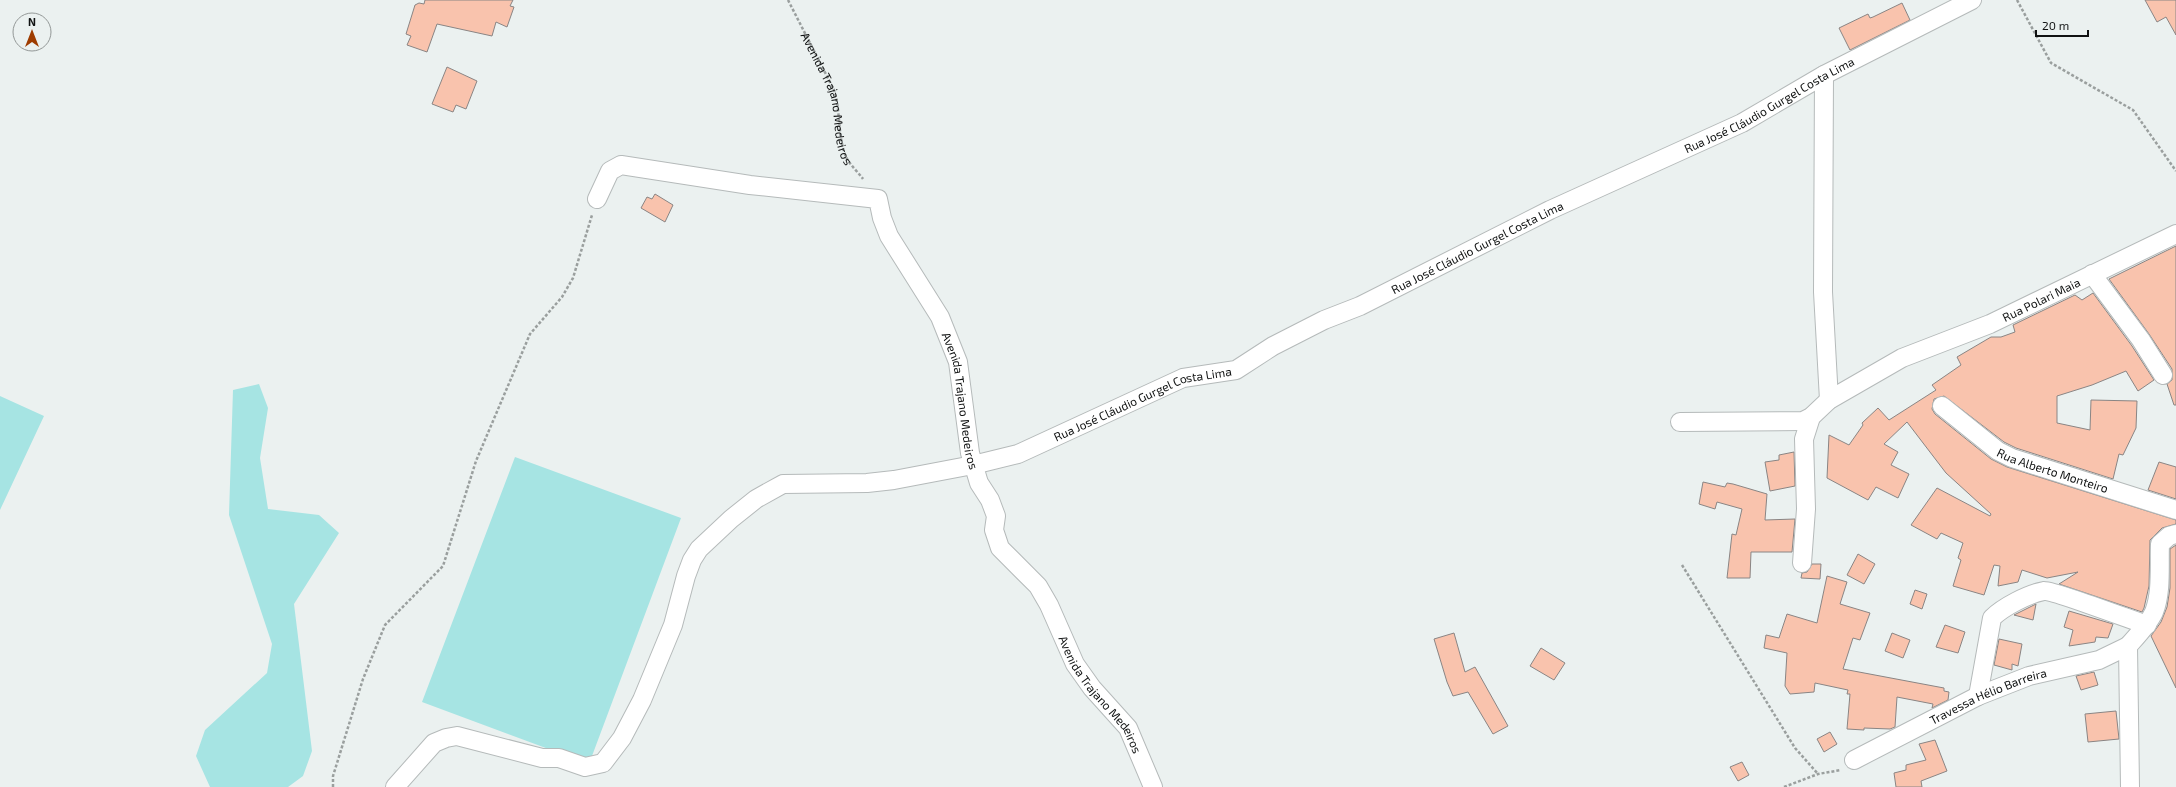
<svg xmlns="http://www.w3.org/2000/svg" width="2176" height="787" viewBox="0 0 2176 787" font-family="'Exo 2',sans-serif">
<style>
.green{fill:#a6e4e3}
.building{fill:#f9c3ad;stroke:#8a8584}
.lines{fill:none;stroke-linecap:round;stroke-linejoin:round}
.minor-casing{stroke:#b5baba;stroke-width:20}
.path{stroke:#9a9f9e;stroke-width:2.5;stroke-dasharray:3 2;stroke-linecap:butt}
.minor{stroke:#fff;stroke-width:18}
.labels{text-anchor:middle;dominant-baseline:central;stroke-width:3;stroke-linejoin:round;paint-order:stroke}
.street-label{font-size:12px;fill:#101212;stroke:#ebf1f0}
</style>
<rect width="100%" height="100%" fill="#ebf1f0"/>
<!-- green -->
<path class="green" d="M259,384L268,408L260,458L268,509L319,515L339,533L294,604L312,751L303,776L288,787H210L196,756L205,730L267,673L272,644L229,515L233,390Z
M0,396L44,416L0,510Z
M515,457L681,518L589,764L422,702Z"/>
<!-- building -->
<path class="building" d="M425,0H513L510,6L514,7L507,27L496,22L492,36L437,24L427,52L407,45L411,36L406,34L415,5L419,3L424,4Z
M2145,0H2176V35L2166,17L2157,22Z
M1902,3L1910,20L1850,50L1839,28L1868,14L1870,18L1873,17Z
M447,67L477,81L466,109L456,105L453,112L432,104Z
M655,194L673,205L665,222L641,208L647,197L652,199Z
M2176,246V405H2174L2167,384L2172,380V369L2149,334L2109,279Z
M2093,293L2132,346L2154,380L2138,391L2126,371L2092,385L2057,396V423L2090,430L2091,400L2137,401L2136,428L2123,455L2119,454L2113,479L2016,448L2004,442L1944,396L1934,399L1932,409L1935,414L1991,459L2007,467L2176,520V524L2162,528L2150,540L2149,586L2144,608L2142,612L2059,584L2078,572L2047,578L2022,570L2018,582L1998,586L2000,566L1994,565L1984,595L1953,586L1961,560L1958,558L1963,543L1941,533L1937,539L1911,525L1937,488L1990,516L1991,514L1946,473L1907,422L1884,444L1898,452L1891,465L1909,474L1898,498L1876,487L1868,500L1827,478L1829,435L1849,445L1863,425L1862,423L1878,408L1889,420L1936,390L1932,385L1961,365L1957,357L1991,337H2001L2015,332L2013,325L2075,295L2082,300Z
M1794,452L1795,486L1770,491L1765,462L1779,460V455Z
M2159,462L2176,467V499L2148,490Z
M1703,482L1725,487L1727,483L1733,484L1767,494L1765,520L1795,519L1792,552H1751L1750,578H1727L1732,534L1736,535L1742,509L1717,502L1715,509L1699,504Z
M2176,545V688L2151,636L2161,622L2167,607L2170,588V549Z
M1858,554L1875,564L1864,584L1847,575Z
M1812,564H1821L1820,579L1801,578L1802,573L1807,572Z
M1827,576L1847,582L1840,604L1870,613L1860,640L1853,638L1843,669L1944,688V691L1949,692L1948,700L1932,708L1933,704L1897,697L1895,727L1890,729L1864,728V730L1847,729L1850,694H1847L1848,690L1815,683L1814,692L1790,694L1785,686L1787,653L1764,648L1766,635L1779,638L1787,614L1817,623Z
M1915,590L1927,594L1922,609L1910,604Z
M2036,604L2033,620L2014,615Z
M2069,611L2113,624L2108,638L2096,637L2095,642L2069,646L2073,630L2064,627Z
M1945,625L1965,632L1958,653L1936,647Z
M1454,633L1465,672L1475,667L1508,726L1493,734L1468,692L1453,696L1447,682L1434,639Z
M1892,633L1910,640L1903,658L1885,651Z
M1999,639L2022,644L2018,666L2012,664V670L1994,665Z
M1541,648L1565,663L1554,680L1530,666Z
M2094,672L2098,685L2081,690L2076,676Z
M2116,711L2119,739L2088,742L2085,714Z
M1830,732L1837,744L1824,752L1817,739Z
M1935,740L1947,771L1921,781L1922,787H1896L1894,773L1906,770V765L1926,760L1919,744Z
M1742,762L1749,775L1738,781L1730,767Z"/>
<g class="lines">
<defs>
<g id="minor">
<path d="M1824,75L1823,292L1829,400"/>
<path id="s2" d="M597,199L610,171L621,165L750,185L878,199L882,218L889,236L940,317L958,362L970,453L979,483L990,500L996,516L994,530L1000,548L1038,586L1049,605L1075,664L1092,688L1128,728L1153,787"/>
<path d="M2092,274L2141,340L2163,375"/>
<path id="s3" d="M1942,406L1998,451L2012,458L2176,510"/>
<path id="s4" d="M1680,422L1803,421L1811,417L1829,400L1902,358L1990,324L2176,234"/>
<path d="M1802,563L1806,509L1804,439L1811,417"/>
<path d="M1978,696L1992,618C2003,607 2028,594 2044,591C2052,590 2132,620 2147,625"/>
<path id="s5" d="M1854,760L1978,696L2029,676L2099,660L2128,646"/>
<path id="s6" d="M395,787L434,743L446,738L457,736L542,758H559L585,767L603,763L622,738L642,700L673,625L686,576L692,560L699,549L731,519L756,499L783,484L867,483L894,480L973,465L1018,454L1183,378L1236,370L1273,346L1324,320L1360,306L1550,210L1742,123L1824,75L1972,0"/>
<path d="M2130,787L2128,646C2137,636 2148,625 2154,612C2162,592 2159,565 2160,544L2169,536L2176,534"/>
</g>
</defs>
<!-- minor casing -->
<use href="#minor" class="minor-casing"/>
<!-- path -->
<g class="path">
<path id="s1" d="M788,0L834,90C841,111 837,135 846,157C850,165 858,172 863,179"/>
<path d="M2017,0L2051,63L2133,110L2176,171"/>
<path d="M1682,565L1795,748L1818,774"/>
<path d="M333,787V776L363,679L385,625L443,566L476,461L530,334L562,297L573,278L592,215"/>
<path d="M1784,787L1818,774L1841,770"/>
</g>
<!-- minor -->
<use href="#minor" class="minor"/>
</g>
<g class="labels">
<!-- street labels -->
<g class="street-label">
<text stroke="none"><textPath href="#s1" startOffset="107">Avenida Trajano Medeiros</textPath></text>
<text stroke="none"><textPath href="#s6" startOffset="1646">Rua José Cláudio Gurgel Costa Lima</textPath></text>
<text stroke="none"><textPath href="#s6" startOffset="1321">Rua José Cláudio Gurgel Costa Lima</textPath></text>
<text stroke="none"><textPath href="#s4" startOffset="392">Rua Polari Maia</textPath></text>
<text stroke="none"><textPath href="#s2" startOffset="524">Avenida Trajano Medeiros</textPath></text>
<text stroke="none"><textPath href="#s6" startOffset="950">Rua José Cláudio Gurgel Costa Lima</textPath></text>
<text stroke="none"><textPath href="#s3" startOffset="130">Rua Alberto Monteiro</textPath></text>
<text stroke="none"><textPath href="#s2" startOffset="859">Avenida Trajano Medeiros</textPath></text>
<text stroke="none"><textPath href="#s5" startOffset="149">Travessa Hélio Barreira</textPath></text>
</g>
</g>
<!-- north arrow -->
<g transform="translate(32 32)"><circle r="19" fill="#ebf1f0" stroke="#939897"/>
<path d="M0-3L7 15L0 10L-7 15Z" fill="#9e3c00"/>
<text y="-6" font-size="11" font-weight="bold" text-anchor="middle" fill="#101212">N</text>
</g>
<!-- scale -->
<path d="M2036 30v6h52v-6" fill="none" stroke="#101212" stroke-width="2"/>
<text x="2042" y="30" font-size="12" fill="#101212" stroke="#ebf1f0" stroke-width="3" paint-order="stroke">20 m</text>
</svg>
